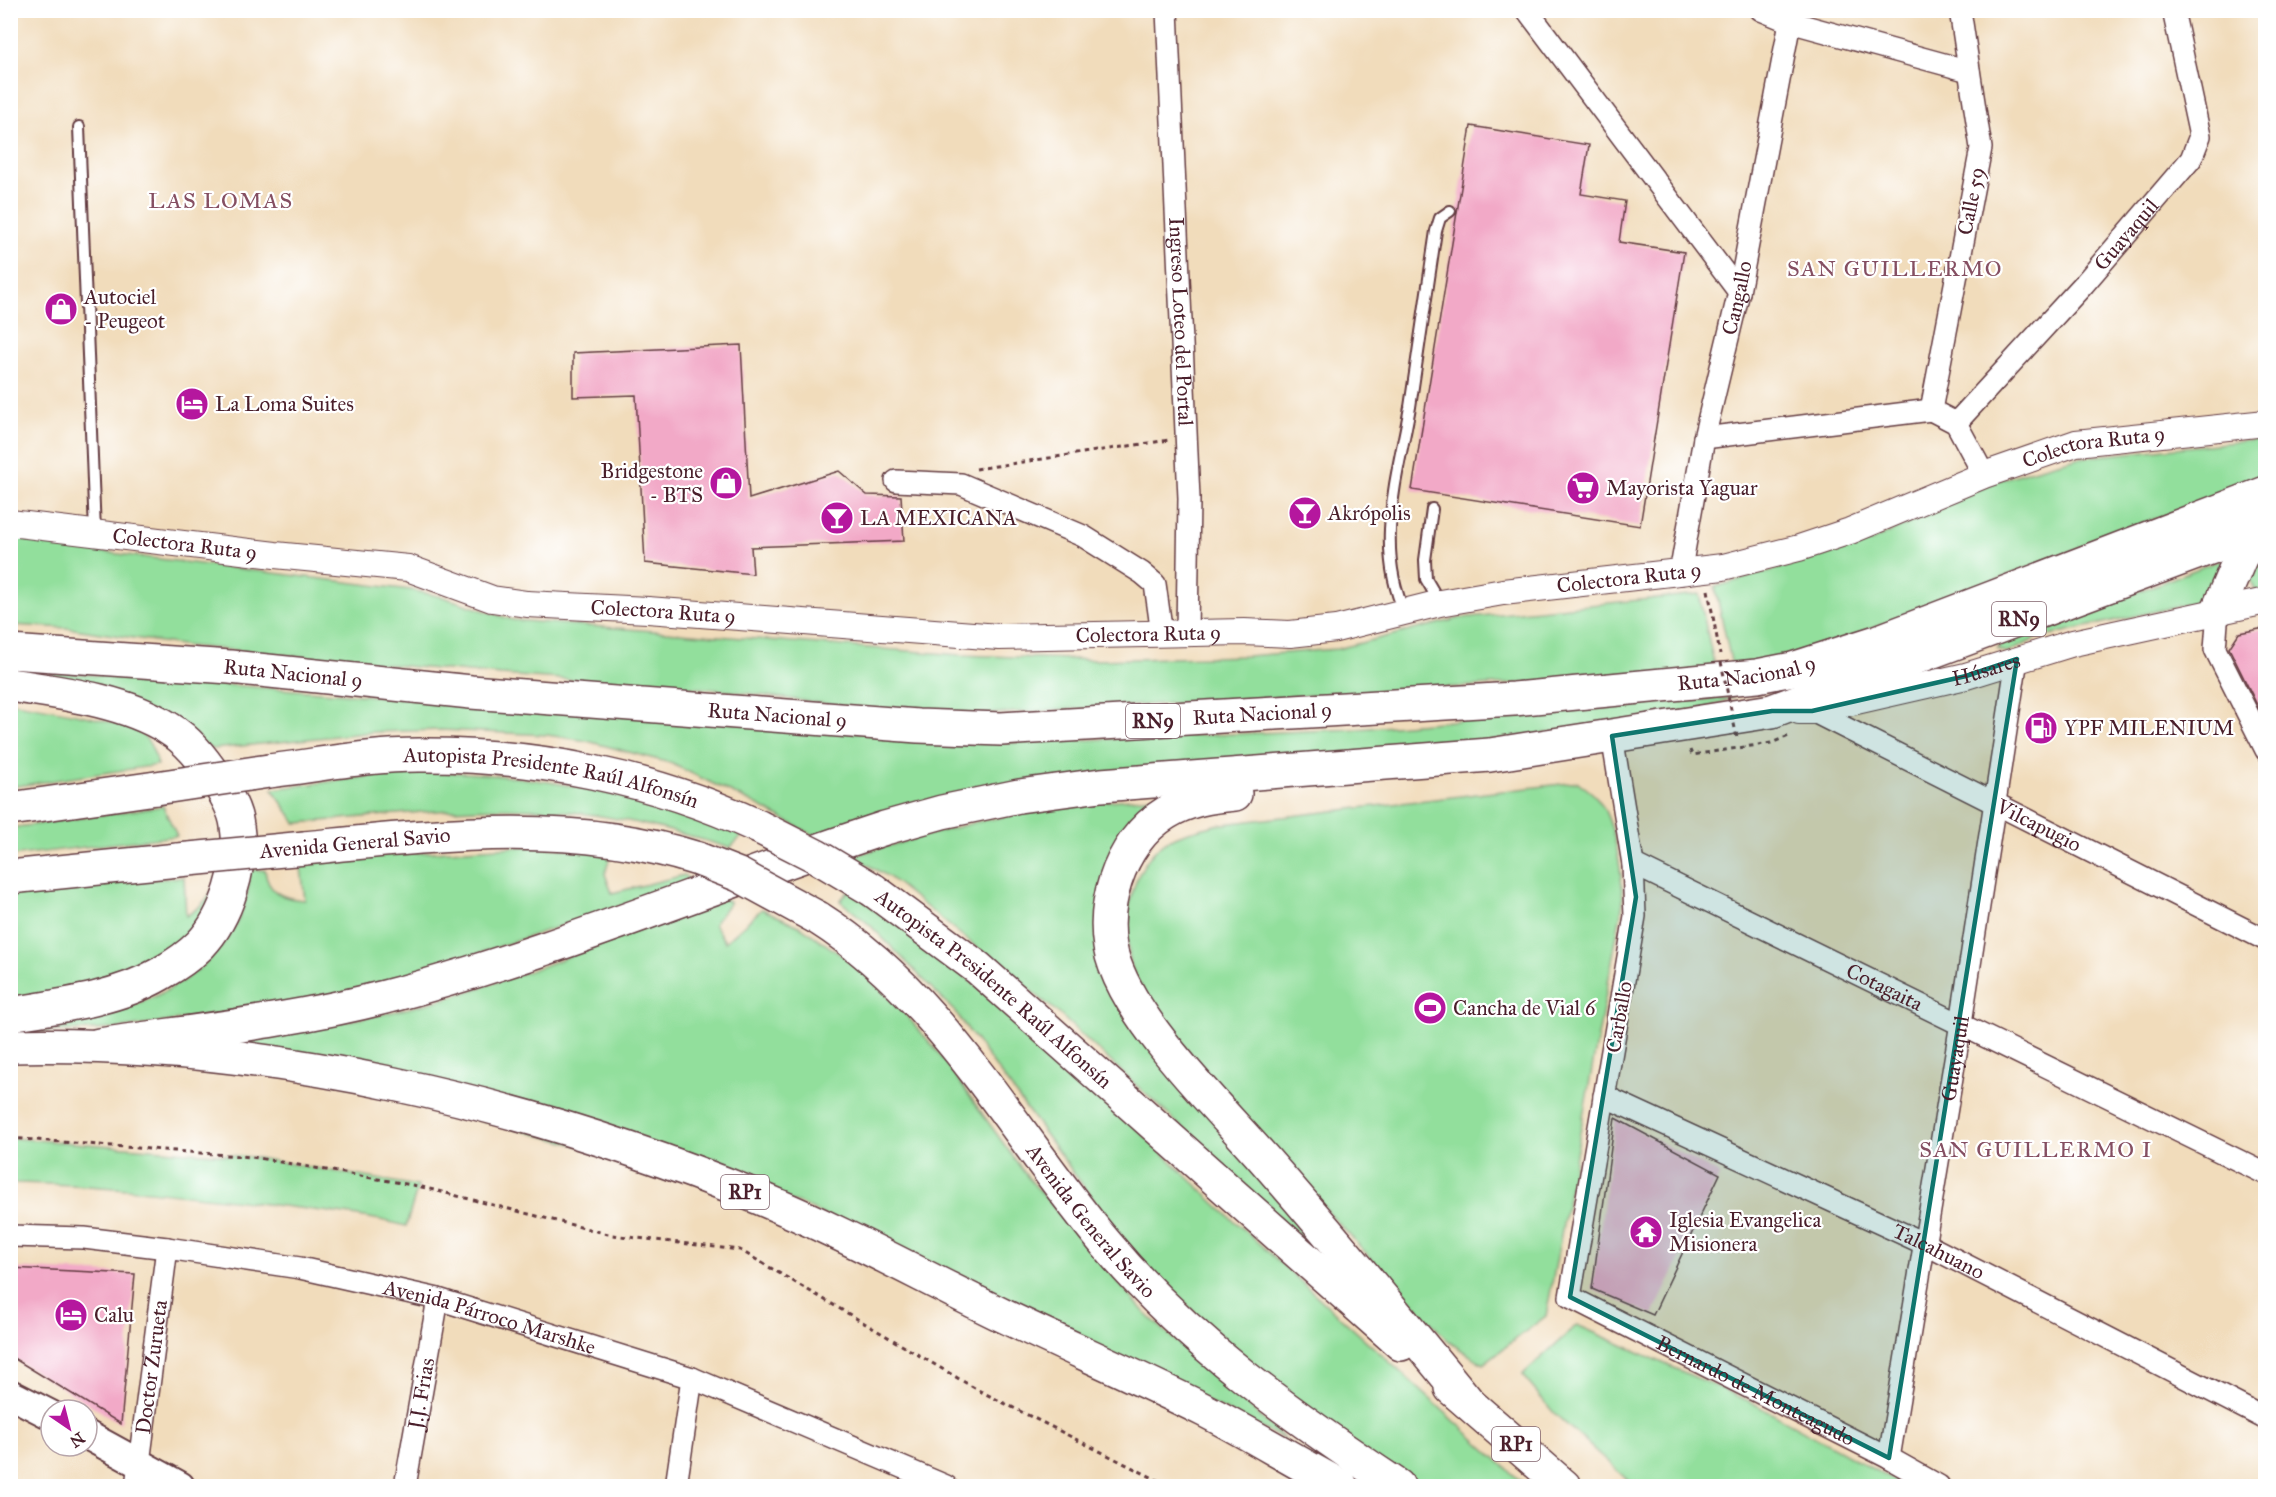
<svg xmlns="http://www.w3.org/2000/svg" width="2276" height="1497" viewBox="0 0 2276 1497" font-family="'IM FELL Great Primer',serif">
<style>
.green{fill:#92df9c;stroke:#6e7f64;stroke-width:1.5}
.building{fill:#f2a9c7}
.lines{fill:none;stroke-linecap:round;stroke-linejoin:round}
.service-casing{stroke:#633b41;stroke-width:14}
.minor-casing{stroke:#633b41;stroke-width:24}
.tertiary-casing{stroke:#633b41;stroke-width:28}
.secondary-casing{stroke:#633b41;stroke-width:32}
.motorway-casing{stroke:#633b41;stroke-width:36}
.path{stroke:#633b41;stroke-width:3;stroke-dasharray:4.5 4.5;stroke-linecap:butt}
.service{stroke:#fff;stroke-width:10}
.minor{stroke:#fff;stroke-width:21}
.tertiary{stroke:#fff;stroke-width:26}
.secondary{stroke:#fff;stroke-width:28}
.motorway{stroke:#fff;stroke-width:33}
.motorway-bridge-casing{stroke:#633b41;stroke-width:36;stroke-linecap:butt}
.path-bridge{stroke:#633b41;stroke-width:3;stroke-dasharray:4.5 4.5;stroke-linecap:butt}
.motorway-bridge{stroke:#fff;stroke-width:33}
.marked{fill:#0f766e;fill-opacity:0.2;stroke:#0f766e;stroke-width:4.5;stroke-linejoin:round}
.labels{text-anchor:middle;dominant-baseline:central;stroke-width:4.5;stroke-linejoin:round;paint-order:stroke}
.shield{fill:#fff;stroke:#80626b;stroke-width:1.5}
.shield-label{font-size:20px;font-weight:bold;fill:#4a1f2b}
.street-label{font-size:21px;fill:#4a1f2b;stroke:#fff}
.poi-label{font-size:21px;fill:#4a1f2b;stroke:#fff;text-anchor:start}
.neighbourhood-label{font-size:22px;letter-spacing:1.5px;fill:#854f62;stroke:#fff}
</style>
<rect width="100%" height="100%" fill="#fff"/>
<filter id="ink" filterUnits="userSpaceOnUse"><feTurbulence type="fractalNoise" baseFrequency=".0167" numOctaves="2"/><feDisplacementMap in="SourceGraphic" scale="12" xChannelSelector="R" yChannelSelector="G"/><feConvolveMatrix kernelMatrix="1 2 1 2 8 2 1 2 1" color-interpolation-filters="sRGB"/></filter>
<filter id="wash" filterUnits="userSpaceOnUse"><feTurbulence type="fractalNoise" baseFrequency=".008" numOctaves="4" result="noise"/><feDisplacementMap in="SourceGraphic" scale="24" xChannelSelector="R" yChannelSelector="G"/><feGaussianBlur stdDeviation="1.35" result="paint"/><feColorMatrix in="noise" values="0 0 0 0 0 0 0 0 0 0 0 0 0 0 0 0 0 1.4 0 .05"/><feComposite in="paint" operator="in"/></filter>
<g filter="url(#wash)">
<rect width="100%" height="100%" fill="#f1dcbb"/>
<!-- green -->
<path class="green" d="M2265,439V479L2135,526L1850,637L1785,658L1732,666L1715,587L1872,541L1996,481L2036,469L2077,458Z
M11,534L102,552L411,590L443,597L513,620L960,655L1098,660L1247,656L1337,649L1461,618L1699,594L1715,669L1666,675L969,715L882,711L713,689L501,675L188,646L67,628L11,625Z
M2265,554V592L2256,591L2249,577L2258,559Z
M2228,557L2201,601L2037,638L2008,653L1997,649L2001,644Z
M54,672L1004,743L1358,729L1735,697L1699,711L815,836L749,801L670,763L587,741L547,735L441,730L374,732L213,749L49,679Z
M10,702C37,707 122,720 141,734C151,741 154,753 158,765L11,787Z
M403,772C521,769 633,793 744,834L730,848C675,831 619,816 561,811C473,803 383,816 296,823L272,789Z
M1578,782C1584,787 1592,792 1597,798C1615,820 1622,873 1623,902L1546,1316L1483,1364L1449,1342C1361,1246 1268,1153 1188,1051C1172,1031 1139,992 1132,968C1121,928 1128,870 1164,843C1178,833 1199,830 1215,825Z
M1167,796L1098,939L1260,1178L1364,1301L1228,1170L1056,1011L889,877L852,856L976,822L1071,804Z
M163,806L177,836L11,856V828Z
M531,846L611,853L605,874L612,893L684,875L692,882L396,981L312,1001L116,1029L11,1033V1027C45,1022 81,1019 114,1011C182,993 248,945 250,870H265C267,893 284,899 305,900L300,860Z
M217,875H221L212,911L152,972L11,1004V895L63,887L184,877L186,916C204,905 212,896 217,875Z
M849,890L929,946L1073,1067L1220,1208L1526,1486H1413L1320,1425L1141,1264L955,1012L870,925L840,901Z
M720,897L730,902L714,924L725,942L762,909L801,927L854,964L899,1007L938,1052L1026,1175L1145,1313L1286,1440L801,1204L186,1043C268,1032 349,1025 429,1003C528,976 624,934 720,897Z
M10,1138L252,1157L418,1186L406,1226C360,1214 313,1210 266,1204C181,1194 96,1184 11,1183Z
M1577,1325L1751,1402L1904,1486H1634L1554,1413L1522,1375Z"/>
<g id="blocks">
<!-- building -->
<path class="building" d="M1471,126L1589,145L1581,194L1625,201L1619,242L1684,252L1640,526L1412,490Z
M741,345L749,499L839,471L867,495L901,496L904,541L751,547L753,574L645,563L636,395L573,397V353Z
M2265,628V721L2229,648L2239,633Z
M1615,1118L1720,1174L1653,1315L1592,1289Z
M10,1268L135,1274L121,1424L10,1356Z"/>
</g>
</g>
<g filter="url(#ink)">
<use href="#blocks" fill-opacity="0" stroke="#633b41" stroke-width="1.5"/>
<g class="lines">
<defs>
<path id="service" d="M79,127L95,532
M1432,509L1425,560L1426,579L1440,603
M1405,613C1374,547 1398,475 1410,407C1419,348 1427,289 1436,231L1440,218L1450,211"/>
<g id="minor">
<path id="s1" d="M1167,10L1189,498L1187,633"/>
<path d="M1527,10L1739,292"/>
<path d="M1761,10L1790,22L1969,71"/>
<path d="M1960,10L1981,148L1931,410L1956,423L1984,475"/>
<path id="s2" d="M1956,423L2084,284L2191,159L2200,136L2173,10"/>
<path d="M1704,438L1931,410"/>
<path d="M896,481L961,484L1083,536L1142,573L1155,584L1162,634"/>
<path id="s3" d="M1680,574L1704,438L1739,292L1790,22"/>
<path d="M2218,610L2215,649L2266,750"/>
<path id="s4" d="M1812,711L2266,940"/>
<path id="s5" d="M1612,736L1633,864L1635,916L1570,1297L1889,1458L1939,1486"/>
<path id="s6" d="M1633,864L2266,1174"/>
<path id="s7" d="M1604,1096L1923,1243L2266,1419"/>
<path id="s8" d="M10,1236L84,1238L167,1248L300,1268L438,1299L692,1378L946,1486"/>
<path id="s9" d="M1889,1458L1961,1023L2017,659"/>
<path id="s10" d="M136,1486L167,1248"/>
<path id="s11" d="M405,1486L438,1299"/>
<path d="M676,1486L692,1378"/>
</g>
<g id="tertiary">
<path id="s12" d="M10,523L275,555L408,568L492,599L527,604L648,610L999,637L1244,632L1290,634L1336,629L1440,603L1503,592L1723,567L1799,548L1850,531L1984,475L2076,443L2266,423"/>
<path id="s13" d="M1799,711H1812L1966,676L2073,643L2266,601"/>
</g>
<path id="secondary" d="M10,1394L51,1415
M87,1435L180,1486"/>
<g id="motorway">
<path d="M2218,610L2241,556L2263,528"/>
<path id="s14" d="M10,652L230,667L471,692L918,726L1001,729L1514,699L1757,676L1793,669L1877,642L2266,493"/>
<path d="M10,685C62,693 123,700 168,728C188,740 202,758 215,777C224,792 235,808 237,826C243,865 227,917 200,945C189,956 174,966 160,974C117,999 59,1006 10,1014"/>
<path id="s15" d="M269,771C319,765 369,755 419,755C536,754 654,778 759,827"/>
<path d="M1235,794C1210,796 1188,800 1166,813C1118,842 1096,914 1115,965C1138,1029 1218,1107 1264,1159C1334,1239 1401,1320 1468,1402"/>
<path d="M10,809L156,788"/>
<path d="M305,848C435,835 571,818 698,859"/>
<path d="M10,877L178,860"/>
<path id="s16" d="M873,890L978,968L1401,1344"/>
<path id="s17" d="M818,918C943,997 1013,1134 1107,1245C1189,1343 1292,1416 1398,1486"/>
<path d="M99,1045C194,1031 292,1021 385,997C556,953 718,882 885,828L942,812L1019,796L1101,785L1490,755L1772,711L2266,527"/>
<path d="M10,1046C264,1040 527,1102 760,1198C844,1233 923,1277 1004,1316C1071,1348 1138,1377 1204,1410C1251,1434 1295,1462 1341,1486"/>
<path d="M1451,1388L1564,1486"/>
</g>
</defs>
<!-- service casing -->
<use href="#service" class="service-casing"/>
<!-- minor casing -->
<use href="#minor" class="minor-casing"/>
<!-- tertiary casing -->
<use href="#tertiary" class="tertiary-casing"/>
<!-- secondary casing -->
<use href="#secondary" class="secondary-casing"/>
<!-- motorway casing -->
<use href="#motorway" class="motorway-casing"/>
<!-- path -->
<path class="path" d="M976,469L1169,440
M1708,590L1720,654
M1690,750L1692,755L1771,743L1789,736
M10,1138L252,1157L418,1186L612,1235L740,1250L978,1390L1169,1486"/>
<!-- service -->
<use href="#service" class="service"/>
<!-- minor -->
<use href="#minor" class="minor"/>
<!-- tertiary -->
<use href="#tertiary" class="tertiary"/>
<!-- secondary -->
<use href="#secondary" class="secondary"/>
<!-- motorway -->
<use href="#motorway" class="motorway"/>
<defs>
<path id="motorway-bridge" d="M156,788L269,771
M759,827L816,856L873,890
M698,859L739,875L818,918
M178,860L305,848"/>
</defs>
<!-- motorway-bridge casing -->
<use href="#motorway-bridge" class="motorway-bridge-casing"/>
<!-- path-bridge -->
<path class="path-bridge" d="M1721,662L1737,738"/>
<!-- motorway-bridge -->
<use href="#motorway-bridge" class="motorway-bridge"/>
</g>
</g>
<!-- marked area -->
<path class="marked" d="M2017,659L1889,1458L1570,1297L1636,897L1612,736L1772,711H1812L1966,676Z"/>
<!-- icons -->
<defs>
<symbol id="shop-disc" viewBox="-11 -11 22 22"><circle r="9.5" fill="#b5179e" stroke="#fff"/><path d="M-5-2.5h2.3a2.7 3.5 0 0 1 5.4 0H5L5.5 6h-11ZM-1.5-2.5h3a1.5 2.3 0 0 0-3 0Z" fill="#fff"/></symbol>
<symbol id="hotel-disc" viewBox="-11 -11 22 22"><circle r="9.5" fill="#b5179e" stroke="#fff"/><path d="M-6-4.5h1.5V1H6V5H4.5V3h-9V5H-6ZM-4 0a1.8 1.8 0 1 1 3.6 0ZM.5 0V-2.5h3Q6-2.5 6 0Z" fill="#fff"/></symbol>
<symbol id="supermarket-disc" viewBox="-11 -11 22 22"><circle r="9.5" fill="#b5179e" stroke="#fff"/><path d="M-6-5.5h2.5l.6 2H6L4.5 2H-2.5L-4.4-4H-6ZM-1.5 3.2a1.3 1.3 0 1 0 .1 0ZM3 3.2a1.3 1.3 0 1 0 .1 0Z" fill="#fff"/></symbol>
<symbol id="bar-disc" viewBox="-11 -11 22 22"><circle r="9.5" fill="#b5179e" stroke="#fff"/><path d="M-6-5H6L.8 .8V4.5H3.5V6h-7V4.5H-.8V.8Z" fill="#fff"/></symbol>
<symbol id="fuel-disc" viewBox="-11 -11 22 22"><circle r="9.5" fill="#b5179e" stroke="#fff"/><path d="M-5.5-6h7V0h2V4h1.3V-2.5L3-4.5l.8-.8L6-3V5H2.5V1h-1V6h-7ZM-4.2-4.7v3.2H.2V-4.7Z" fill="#fff"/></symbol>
<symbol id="stadium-disc" viewBox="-11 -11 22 22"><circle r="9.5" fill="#b5179e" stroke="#fff"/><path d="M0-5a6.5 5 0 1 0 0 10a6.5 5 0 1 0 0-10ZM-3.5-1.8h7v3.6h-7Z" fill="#fff"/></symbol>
<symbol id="temple-disc" viewBox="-11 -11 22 22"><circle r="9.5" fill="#b5179e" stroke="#fff"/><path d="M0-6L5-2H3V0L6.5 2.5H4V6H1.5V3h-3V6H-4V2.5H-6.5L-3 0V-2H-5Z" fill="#fff"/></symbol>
</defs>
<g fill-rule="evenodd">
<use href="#shop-disc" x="42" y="290" width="38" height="38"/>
<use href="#hotel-disc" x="173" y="385" width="38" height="38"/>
<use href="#shop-disc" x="707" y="464" width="38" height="38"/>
<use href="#supermarket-disc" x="1564" y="469" width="38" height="38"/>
<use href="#bar-disc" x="1286" y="494" width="38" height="38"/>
<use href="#bar-disc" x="818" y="499" width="38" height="38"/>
<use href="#fuel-disc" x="2022" y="709" width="38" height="38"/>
<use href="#stadium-disc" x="1411" y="989" width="38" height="38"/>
<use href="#temple-disc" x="1627" y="1213" width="38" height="38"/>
<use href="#hotel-disc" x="52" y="1296" width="38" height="38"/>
</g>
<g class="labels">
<!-- shield labels -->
<g class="shield">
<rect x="1992" y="602" width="54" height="34" rx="4.5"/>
<rect x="1126" y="704" width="54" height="34" rx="4.5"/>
<rect x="721" y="1175" width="48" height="34" rx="4.5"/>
<rect x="1492" y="1427" width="48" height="34" rx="4.5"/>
</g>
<g class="shield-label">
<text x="2019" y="619">RN9</text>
<text x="1153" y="721">RN9</text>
<text x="745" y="1192">RP1</text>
<text x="1516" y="1444">RP1</text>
</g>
<!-- street labels -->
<g class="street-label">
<text transform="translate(1971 201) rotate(-79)">Calle 59</text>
<text stroke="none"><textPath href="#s2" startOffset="254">Guayaquil</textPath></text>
<text stroke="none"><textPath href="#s3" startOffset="282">Cangallo</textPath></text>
<text stroke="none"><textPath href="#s1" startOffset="312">Ingreso Loteo del Portal</textPath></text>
<text stroke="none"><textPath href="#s12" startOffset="2120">Colectora Ruta 9</textPath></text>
<text stroke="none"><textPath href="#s12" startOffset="176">Colectora Ruta 9</textPath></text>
<text stroke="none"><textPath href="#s12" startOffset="1634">Colectora Ruta 9</textPath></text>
<text stroke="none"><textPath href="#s12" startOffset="662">Colectora Ruta 9</textPath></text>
<text stroke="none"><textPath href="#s12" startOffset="1148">Colectora Ruta 9</textPath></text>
<text stroke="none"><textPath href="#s13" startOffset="192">Húsares</textPath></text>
<text stroke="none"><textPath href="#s14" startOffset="1742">Ruta Nacional 9</textPath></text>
<text stroke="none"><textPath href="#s14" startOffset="284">Ruta Nacional 9</textPath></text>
<text stroke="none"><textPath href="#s14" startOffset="770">Ruta Nacional 9</textPath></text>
<text stroke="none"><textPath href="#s14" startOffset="1256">Ruta Nacional 9</textPath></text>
<text stroke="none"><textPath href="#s15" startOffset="285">Autopista Presidente Raúl Alfonsín</textPath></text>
<text stroke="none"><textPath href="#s4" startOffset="254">Vilcapugio</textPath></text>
<text transform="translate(355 843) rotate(-5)">Avenida General Savio</text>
<text stroke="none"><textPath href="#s6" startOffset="280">Cotagaita</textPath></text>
<text stroke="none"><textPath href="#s16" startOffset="156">Autopista Presidente Raúl Alfonsín</textPath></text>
<text transform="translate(1619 1017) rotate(-80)">Carballo</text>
<text stroke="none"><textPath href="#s9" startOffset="405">Guayaquil</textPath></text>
<text stroke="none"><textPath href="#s17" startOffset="410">Avenida General Savio</textPath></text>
<text stroke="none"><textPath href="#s7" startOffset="369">Talcahuano</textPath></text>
<text stroke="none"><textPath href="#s8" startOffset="488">Avenida Párroco Marshke</textPath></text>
<text stroke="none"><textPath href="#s10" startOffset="120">Doctor Zurueta</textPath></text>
<text stroke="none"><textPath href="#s5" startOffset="776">Bernardo de Monteagudo</textPath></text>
<text stroke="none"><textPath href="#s11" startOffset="94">J.J. Frias</textPath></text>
</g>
<!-- poi labels -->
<g class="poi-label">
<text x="84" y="297">Autociel<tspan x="84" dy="24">- Peugeot</tspan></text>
<text x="215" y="404">La Loma Suites</text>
<text x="703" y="471" text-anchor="end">Bridgestone<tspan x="703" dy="24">- BTS</tspan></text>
<text x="1606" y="488">Mayorista Yaguar</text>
<text x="1328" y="513">Akrópolis</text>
<text x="860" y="518">LA MEXICANA</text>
<text x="2064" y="728">YPF MILENIUM</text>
<text x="1453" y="1008">Cancha de Vial 6</text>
<text x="1669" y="1220">Iglesia Evangelica<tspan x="1669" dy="24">Misionera</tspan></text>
<text x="94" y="1315">Calu</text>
</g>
<!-- neighbourhood labels -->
<g class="neighbourhood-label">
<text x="221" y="200">LAS LOMAS</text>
<text x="1895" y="268">SAN GUILLERMO</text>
<text x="2036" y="1149">SAN GUILLERMO I</text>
</g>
</g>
<!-- margin -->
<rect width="2276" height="1497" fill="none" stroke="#fff" stroke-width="36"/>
<!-- north arrow -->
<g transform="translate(69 1428) rotate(145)"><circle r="28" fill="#ffffff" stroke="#b7a5aa" stroke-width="1.5"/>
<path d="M0-4.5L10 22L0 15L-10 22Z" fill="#b5179e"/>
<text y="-9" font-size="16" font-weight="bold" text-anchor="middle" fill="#4a1f2b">N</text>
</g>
</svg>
